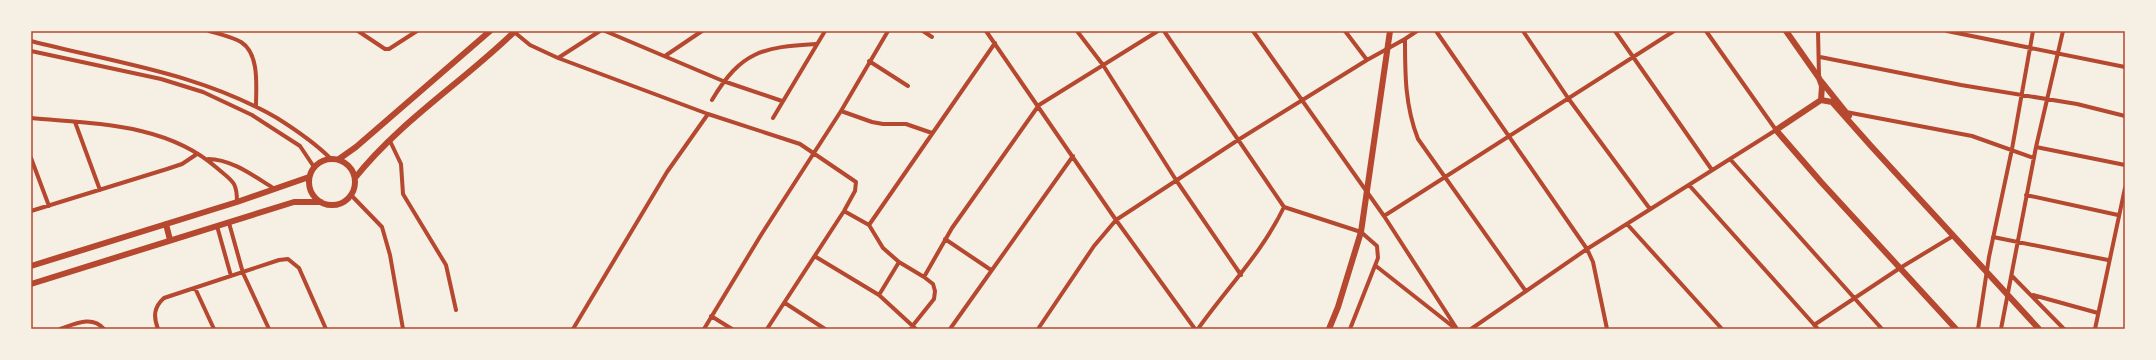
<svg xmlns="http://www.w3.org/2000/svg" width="2156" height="360" viewBox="0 0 2156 360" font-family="'Varela Round',sans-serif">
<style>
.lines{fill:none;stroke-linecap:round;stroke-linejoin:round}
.minor{stroke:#b5482f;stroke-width:4}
.tertiary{stroke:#b5482f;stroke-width:6}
.neatline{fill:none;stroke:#b5482f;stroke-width:1.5}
</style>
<rect width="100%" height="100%" fill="#f6efe4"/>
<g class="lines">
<!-- minor -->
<path class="minor" d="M209,31C219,34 232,37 241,42C260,54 256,87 256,106
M358,31L385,49H389L417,31
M513,31L530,45L558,58L708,114L800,144L856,182L855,191L844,211L767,329
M605,31L723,81L782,101
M923,31L932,37
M986,31L1116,220L1195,329
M1077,31L1103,65L1176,180L1241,275
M1164,31L1284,207L1361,232L1377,246L1378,258L1350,329
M1253,31L1384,216L1457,329
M1345,31L1367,60L1405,39C1405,74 1405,106 1418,139L1525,290
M1436,31L1587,249L1593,262L1607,329
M1523,31L1568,98L1650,209
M1615,31L1712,170
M1818,31L1819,76
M1947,31L2125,67
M1405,39L1417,31
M31,41C116,63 199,73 277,118C296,130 314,142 330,158
M31,51L161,79L203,92L252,115L300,146L314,167
M665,56L702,31
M1820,57L1961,85L2077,104L2125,116
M558,58L600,31
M869,61L908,86
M712,100C741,51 763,47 816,44
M841,111L872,122L883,124H906L932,133
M1846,112L1972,136L2034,158
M31,118C95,124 166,123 217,168C232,181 237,181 237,202
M773,118L825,31
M75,122L100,190
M390,141L401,164L403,194L446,265L456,310
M2036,147L2125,165
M31,158L49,206
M208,159C232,159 255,177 275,189
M1730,159L1882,329
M1689,185L1818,329
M351,195L382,227L390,255L403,329
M2026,195L2118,215
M31,211L167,169L182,164L197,154
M844,211L869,225L883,248L899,262L924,277L933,284L935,291L934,299L910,329
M1384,216L1674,31
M229,223L243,273L269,329
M1627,224L1722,329
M869,225L995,43
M217,226L231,276
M1993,237L2108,260
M945,239L991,270
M816,257L879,295L916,329
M1376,266L1456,329
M2012,276L2064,329
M924,277L952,228L1039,105L1158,31
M195,288L214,329
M879,295L899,262
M2033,295L2098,313
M785,303L825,329
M711,316L732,329
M1814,325L1900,268L1953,236
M60,329C75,324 92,315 104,329
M158,329C153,316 154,307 164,298L279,260L288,259L299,268L326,329
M573,329L667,172L708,114
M704,329L761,235L841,111L888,31
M950,329L1073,156
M1038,329L1094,246L1116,220L1238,140L1367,60
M1198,329C1227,288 1262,253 1284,207
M1471,329L1587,249L1776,130L1706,31
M1978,329L1989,257L2012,149L2033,31
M2001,329L2036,147L2063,31
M2095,329L2125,188"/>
<!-- tertiary -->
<path class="tertiary" d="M1786,31L1819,78L1822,86L1821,100
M1821,81L1849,116
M1821,100L1776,130L1821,182L1956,329
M1821,100L1832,102L1871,146L2039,329
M309 182a23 23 0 1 1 46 0a23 23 0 1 1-46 0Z
M339,159L356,147L490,31
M355,178C399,122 464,81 515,31
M166,224L170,240
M31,266L237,202L309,177
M31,284L294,202H321
M1329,329L1338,307L1361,232L1390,31"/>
</g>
<!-- border -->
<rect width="2156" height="360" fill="none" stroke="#f6efe4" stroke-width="64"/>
<rect x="32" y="32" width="2092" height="296" class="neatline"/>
</svg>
